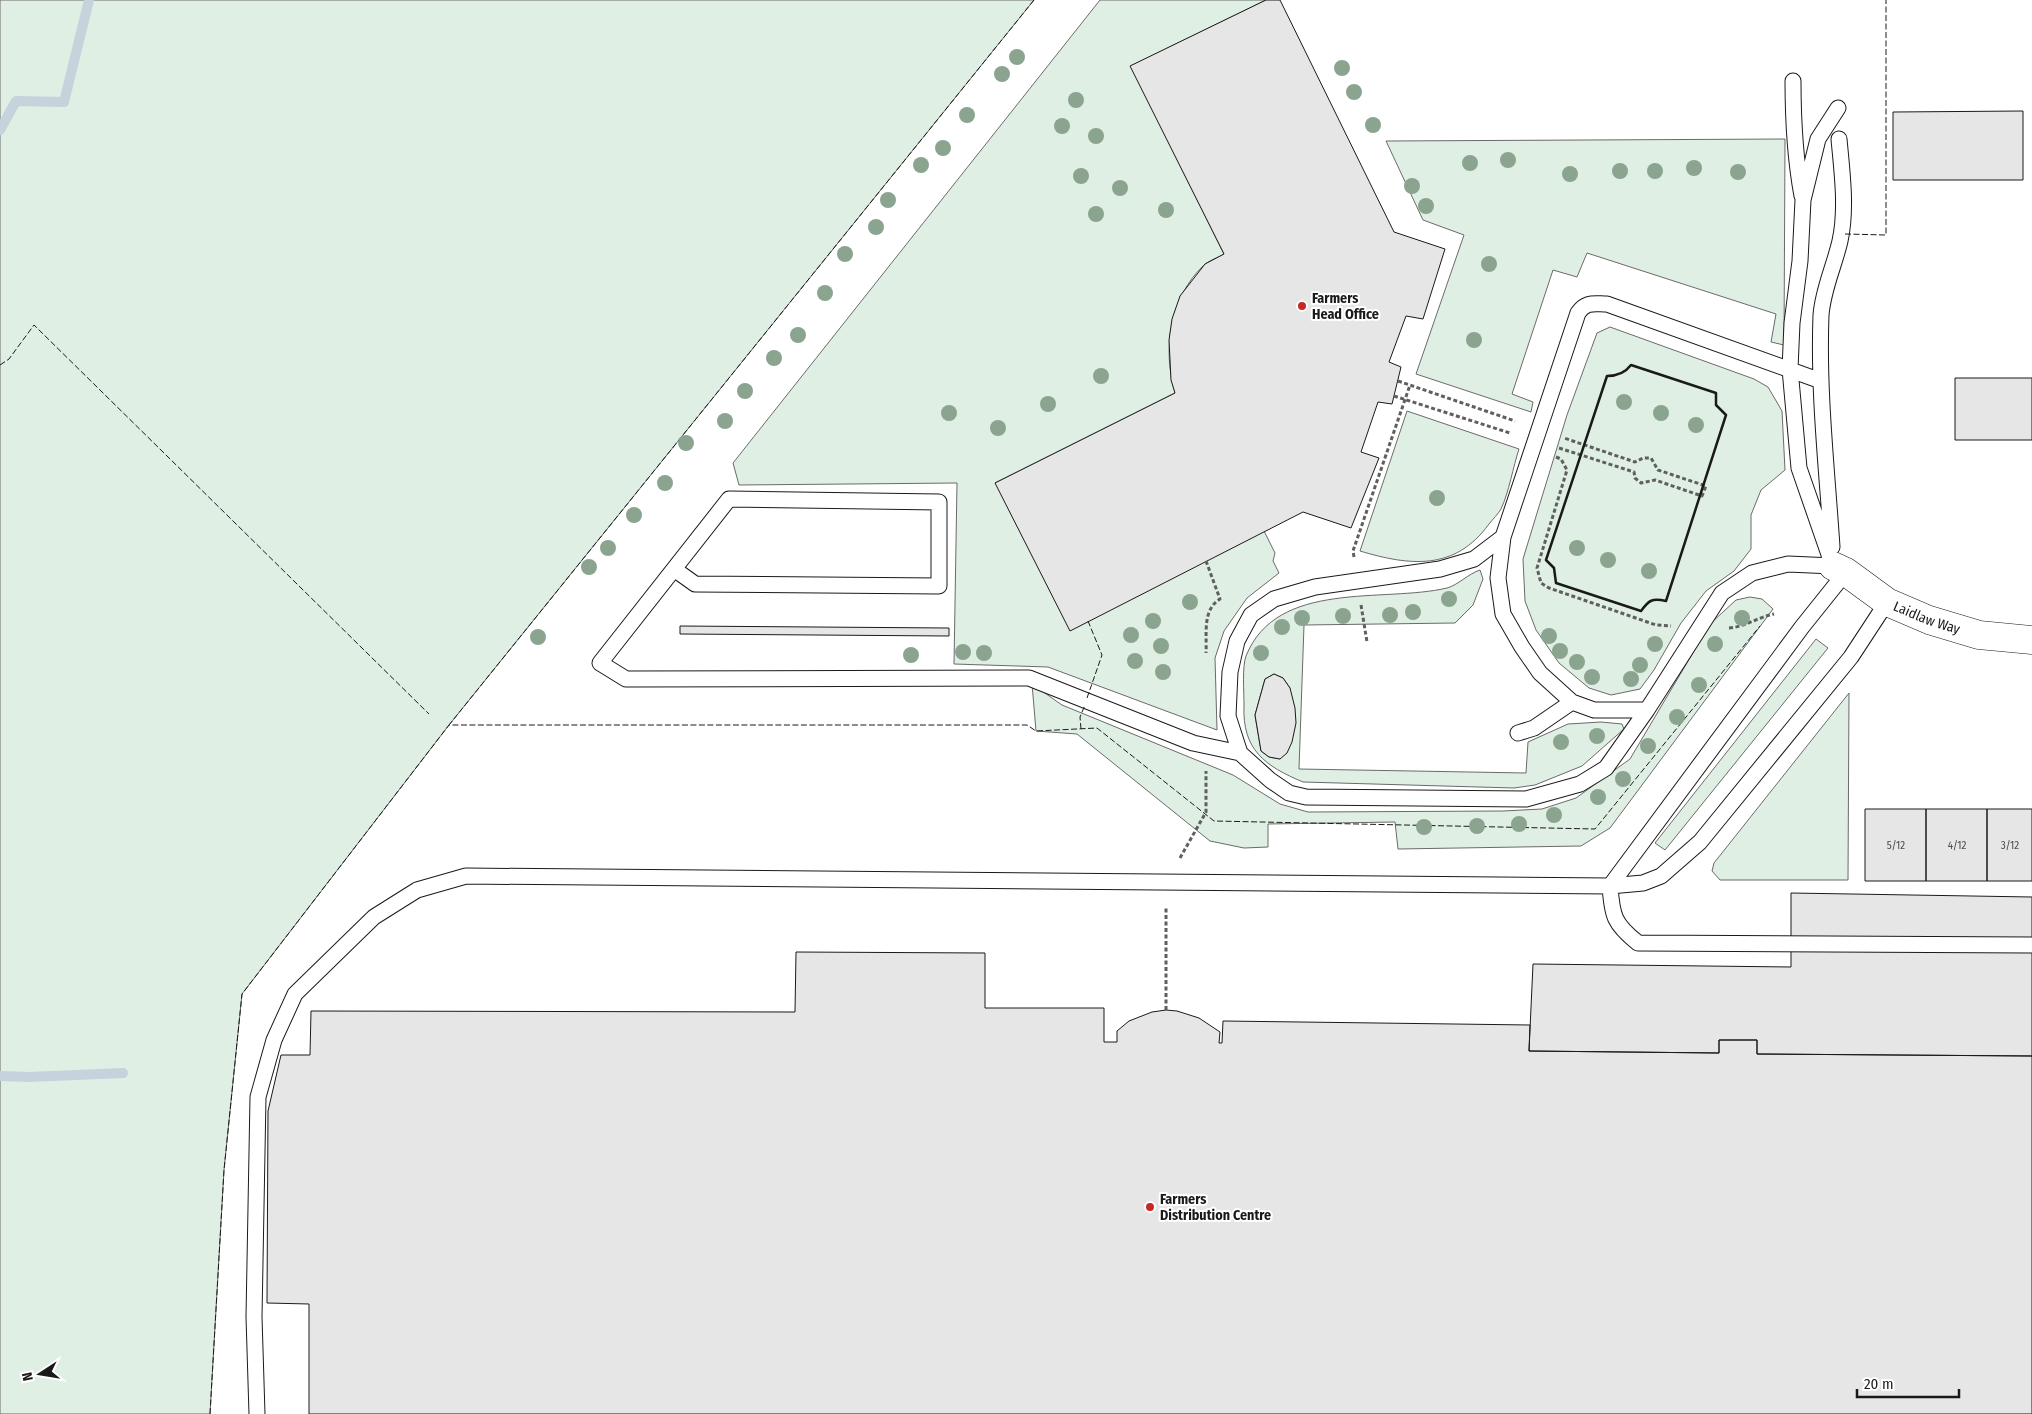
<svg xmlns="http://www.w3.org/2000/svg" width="2032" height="1414" viewBox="0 0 2032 1414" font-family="'Fira Sans Condensed',sans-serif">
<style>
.green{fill:#e0efe3;stroke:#6a6a6a;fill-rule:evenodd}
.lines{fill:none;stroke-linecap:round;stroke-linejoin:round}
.stream{stroke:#c6d2dc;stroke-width:10}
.building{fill:#e6e6e6;stroke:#1a1a1a}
.service-casing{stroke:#1a1a1a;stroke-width:17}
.minor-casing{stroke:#1a1a1a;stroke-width:29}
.path{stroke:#5f5f5f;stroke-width:3;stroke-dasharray:4 2.5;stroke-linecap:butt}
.service{stroke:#fff;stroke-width:15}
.minor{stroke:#fff;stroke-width:28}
.fence{stroke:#1a1a1a;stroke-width:1;stroke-dasharray:6 2.5;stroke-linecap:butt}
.wall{stroke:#1a1a1a;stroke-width:2.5}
.tree{fill:#8aa48f}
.poi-dot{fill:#c62828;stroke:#fff;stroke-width:2}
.labels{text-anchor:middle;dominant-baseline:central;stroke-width:4;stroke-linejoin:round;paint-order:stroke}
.number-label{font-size:11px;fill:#4d4d4d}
.poi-label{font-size:14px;font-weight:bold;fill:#1a1a1a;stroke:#fff;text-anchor:start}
.street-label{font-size:14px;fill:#1a1a1a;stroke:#fff}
</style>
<rect width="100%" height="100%" fill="#fff"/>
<!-- green -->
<path class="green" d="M0,0H1034L449,725L242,994L224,1170L210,1414H0Z
M1100,0H1266L1131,66L1224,254C1218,258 1209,260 1203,266C1170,298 1162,348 1175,393L995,483L1264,531L1275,553L1273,561L1279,573L1247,598L1224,631L1215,658L1217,730L1048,667L954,664L957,483L739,485L733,463Z
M1785,139L1784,345L1771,342L1776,314L1587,253L1577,277L1553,270L1512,394L1533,402L1531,412L1416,374L1464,235L1423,220L1386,141Z
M1610,327L1754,379L1768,387L1782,411L1785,470L1761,490L1751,515V549L1734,571L1706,591L1681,623L1654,670L1640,689L1611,695L1589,688L1559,663L1536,630L1525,601L1523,559L1567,415L1597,333Z
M1407,411L1519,449C1513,467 1509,492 1501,509C1498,514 1493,519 1489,524C1455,571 1410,566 1360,551Z
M1480,570L1483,579L1473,605L1455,623L1304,625L1299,769L1526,773L1528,742L1568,724L1601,722L1622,724L1624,729L1582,766L1535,785L1514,788L1303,782C1265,766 1242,750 1244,705C1244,692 1242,667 1246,656C1277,579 1384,603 1447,588C1458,585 1468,574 1480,570ZM1274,674L1283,678L1290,688L1280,759L1269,757L1261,751L1255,715L1265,679Z
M1750,597L1762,599L1773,609L1610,828L1581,846L1398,849L1395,822L1268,824V847L1244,848L1210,841L1077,734L1036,731L1032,684L1062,705L1233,775L1280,804L1308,812L1503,811L1542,809L1576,798L1630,759L1710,624L1736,600Z
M1816,639L1828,648L1665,850L1655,843Z
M1849,693L1848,880H1720L1712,871L1714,863Z"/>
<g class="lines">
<!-- stream -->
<path class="stream" d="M0,130L16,101L64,102L89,0
M0,1076L29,1077L123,1073"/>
</g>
<!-- building -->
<path class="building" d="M1266,0H1280L1394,232L1445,249L1423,319L1406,316L1389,362L1401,367L1392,404L1378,402L1361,452L1379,458L1351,528L1303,512L1070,631L995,483L1175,393L1171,380L1169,340L1172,319L1180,296L1205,264L1224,254L1130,66Z
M2023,111V180H1893V112Z
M1955,378H2032V440H1955Z
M680,626L949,628V636L680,634Z
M1274,674L1283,678L1290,688L1295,708L1296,723L1292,742L1287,753L1280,759L1269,757L1261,751L1255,715L1265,679Z
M1865,809H1926V881H1865Z
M1926,809H1987V881H1926Z
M1987,809H2032V881H1987Z
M1791,893L2032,897V1056L1757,1054V1040H1719V1053L1529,1051L1533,964L1791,967Z
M796,952L985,953V1008H1104V1042H1117V1031L1129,1021L1152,1012L1166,1010L1177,1011L1199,1018L1220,1032L1219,1043H1222L1223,1021L1530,1025L1529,1051L1719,1053V1040H1757V1054L2032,1056V1414H309V1304L267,1303L268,1111L281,1055H310L311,1011L795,1012Z"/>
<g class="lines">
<defs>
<path id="service" d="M1793,81C1793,120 1795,158 1802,196
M1832,547C1827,470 1818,392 1821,315C1823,289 1834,267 1840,241C1847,209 1842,172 1839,139
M1833,566L1799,468L1790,369L1792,323L1800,261L1803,200L1818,139L1838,108
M674,569L695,584L939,586V502L729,499L600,663L626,679L1029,678L1193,743L1240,753L1270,780L1289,793L1306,797L1526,799L1580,784L1606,768L1647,710L1722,593L1752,573L1788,564L1833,566
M1647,710H1594L1572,702L1540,673L1522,647L1503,614L1498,578L1503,537L1578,313C1586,301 1594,304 1607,304L1821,381
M1518,733L1534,728L1572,702
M1240,753L1228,716L1230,672L1237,641L1251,615L1274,599L1315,587L1440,569L1474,559L1503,537
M1610,886L1643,883L1661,876L1700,842L1851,657L1887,602
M1610,886L1802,627L1846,572
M257,1414L254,1317L258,1097L274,1040L295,994L374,917L417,890L466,876L1610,886C1612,916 1614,924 1638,943L2032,945"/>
<g id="minor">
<path id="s1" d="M1833,566L1846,572L1887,602L1929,620L1979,635L2032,640"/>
</g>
</defs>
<!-- service casing -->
<use href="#service" class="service-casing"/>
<!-- minor casing -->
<use href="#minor" class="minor-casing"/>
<!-- path -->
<path class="path" d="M1398,381L1515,421
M1394,396L1510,433
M1559,448L1634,472L1635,478L1641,483L1655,480L1702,496L1706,486L1658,470L1651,458H1643L1635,462L1564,438
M1556,457L1561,459L1567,470L1537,568L1541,583L1549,588L1656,625L1671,626
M1354,557L1353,551L1410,385
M1206,561L1220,599C1202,610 1207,634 1206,653
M1361,605L1367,642
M1729,628C1745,627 1758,617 1774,614
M1180,858L1206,812V771
M1166,1010V908"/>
<!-- service -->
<use href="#service" class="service"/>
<!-- minor -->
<use href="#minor" class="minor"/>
<!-- fence -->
<path class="fence" d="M1034,0L449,725H1027L1036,731L1097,728L1214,821L1595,829L1760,626
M1845,234L1886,235V0
M0,365L9,359L34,325L429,714
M1087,698L1102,655L1088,621
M1081,729L1080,717L1085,705
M210,1414L224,1170L242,994L449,725"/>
<!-- wall -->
<path class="wall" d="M1631,365L1716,393V405L1726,415L1666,601C1652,598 1649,600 1641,611L1556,583L1554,568L1546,560L1607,376C1618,376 1625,373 1631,365Z"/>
</g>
<!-- trees -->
<g class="tree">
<circle cx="1017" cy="57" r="8"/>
<circle cx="1342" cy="68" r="8"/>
<circle cx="1002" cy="74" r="8"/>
<circle cx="1354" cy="92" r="8"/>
<circle cx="1076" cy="100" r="8"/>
<circle cx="967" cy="115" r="8"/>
<circle cx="1373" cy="125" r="8"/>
<circle cx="1062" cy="126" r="8"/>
<circle cx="1096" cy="136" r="8"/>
<circle cx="943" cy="148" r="8"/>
<circle cx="1508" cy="160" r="8"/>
<circle cx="1470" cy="163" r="8"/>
<circle cx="921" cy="165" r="8"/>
<circle cx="1694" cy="168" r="8"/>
<circle cx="1620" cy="171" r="8"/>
<circle cx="1655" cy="171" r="8"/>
<circle cx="1738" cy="172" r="8"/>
<circle cx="1570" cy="174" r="8"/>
<circle cx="1081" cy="176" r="8"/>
<circle cx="1412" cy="186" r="8"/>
<circle cx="1120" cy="188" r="8"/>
<circle cx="888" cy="200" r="8"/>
<circle cx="1426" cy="206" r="8"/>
<circle cx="1166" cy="210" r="8"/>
<circle cx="1096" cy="214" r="8"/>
<circle cx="876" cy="227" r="8"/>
<circle cx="845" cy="254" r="8"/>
<circle cx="1489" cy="264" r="8"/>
<circle cx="825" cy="293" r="8"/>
<circle cx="798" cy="335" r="8"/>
<circle cx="1474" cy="340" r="8"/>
<circle cx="774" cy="358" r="8"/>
<circle cx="1101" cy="376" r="8"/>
<circle cx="745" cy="391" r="8"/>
<circle cx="1624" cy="402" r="8"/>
<circle cx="1048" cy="404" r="8"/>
<circle cx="949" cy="413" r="8"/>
<circle cx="1661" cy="413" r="8"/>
<circle cx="725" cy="421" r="8"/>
<circle cx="1696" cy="425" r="8"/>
<circle cx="998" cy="428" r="8"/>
<circle cx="686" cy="443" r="8"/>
<circle cx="665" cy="483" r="8"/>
<circle cx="1437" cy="498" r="8"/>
<circle cx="634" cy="515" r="8"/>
<circle cx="608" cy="548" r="8"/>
<circle cx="1577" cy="548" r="8"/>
<circle cx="1608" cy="560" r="8"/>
<circle cx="589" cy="567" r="8"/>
<circle cx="1649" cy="571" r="8"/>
<circle cx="1449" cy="599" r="8"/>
<circle cx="1190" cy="602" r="8"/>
<circle cx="1413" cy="612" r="8"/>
<circle cx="1390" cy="615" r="8"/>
<circle cx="1343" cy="616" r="8"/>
<circle cx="1302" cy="618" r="8"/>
<circle cx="1742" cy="618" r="8"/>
<circle cx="1153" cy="621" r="8"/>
<circle cx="1282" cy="627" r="8"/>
<circle cx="1131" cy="635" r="8"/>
<circle cx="1549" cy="636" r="8"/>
<circle cx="538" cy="637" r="8"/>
<circle cx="1655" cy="644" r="8"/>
<circle cx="1715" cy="644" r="8"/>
<circle cx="1161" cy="646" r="8"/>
<circle cx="1560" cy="651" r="8"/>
<circle cx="963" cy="652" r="8"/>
<circle cx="984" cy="653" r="8"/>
<circle cx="1261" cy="653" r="8"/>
<circle cx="911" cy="655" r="8"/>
<circle cx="1135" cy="661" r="8"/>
<circle cx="1577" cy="662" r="8"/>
<circle cx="1640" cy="665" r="8"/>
<circle cx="1163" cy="672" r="8"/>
<circle cx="1592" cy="677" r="8"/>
<circle cx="1631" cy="679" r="8"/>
<circle cx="1699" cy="685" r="8"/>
<circle cx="1677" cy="717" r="8"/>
<circle cx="1597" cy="736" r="8"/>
<circle cx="1561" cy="742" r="8"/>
<circle cx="1648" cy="746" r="8"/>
<circle cx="1623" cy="779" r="8"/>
<circle cx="1598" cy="797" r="8"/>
<circle cx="1554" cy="815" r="8"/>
<circle cx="1519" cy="824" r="8"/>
<circle cx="1477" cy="826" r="8"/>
<circle cx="1424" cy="827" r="8"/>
</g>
<!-- markers -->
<g class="poi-dot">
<circle cx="1302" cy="306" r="5"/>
<circle cx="1150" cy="1207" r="5"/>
</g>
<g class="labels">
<!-- number labels -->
<g class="number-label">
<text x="1896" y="845">5/12</text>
<text x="1957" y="845">4/12</text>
<text x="2010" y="845">3/12</text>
</g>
<!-- poi labels -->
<g class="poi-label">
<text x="1312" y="298">Farmers<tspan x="1312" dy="16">Head Office</tspan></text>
<text x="1160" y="1199">Farmers<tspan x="1160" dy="16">Distribution Centre</tspan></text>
</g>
<!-- street labels -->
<g class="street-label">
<text stroke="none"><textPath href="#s1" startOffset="108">Laidlaw Way</textPath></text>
</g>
</g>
<!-- north arrow -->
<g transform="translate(40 1374) rotate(258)" stroke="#ffffff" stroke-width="4" paint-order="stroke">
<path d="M0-4L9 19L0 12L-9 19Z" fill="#1a1a1a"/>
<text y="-8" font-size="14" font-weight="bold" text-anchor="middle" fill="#1a1a1a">N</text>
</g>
<!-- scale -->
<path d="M1857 1389v8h102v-8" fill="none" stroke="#1a1a1a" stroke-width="2.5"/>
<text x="1864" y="1389" font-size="15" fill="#1a1a1a" stroke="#ffffff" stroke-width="4" paint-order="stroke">20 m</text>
</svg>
